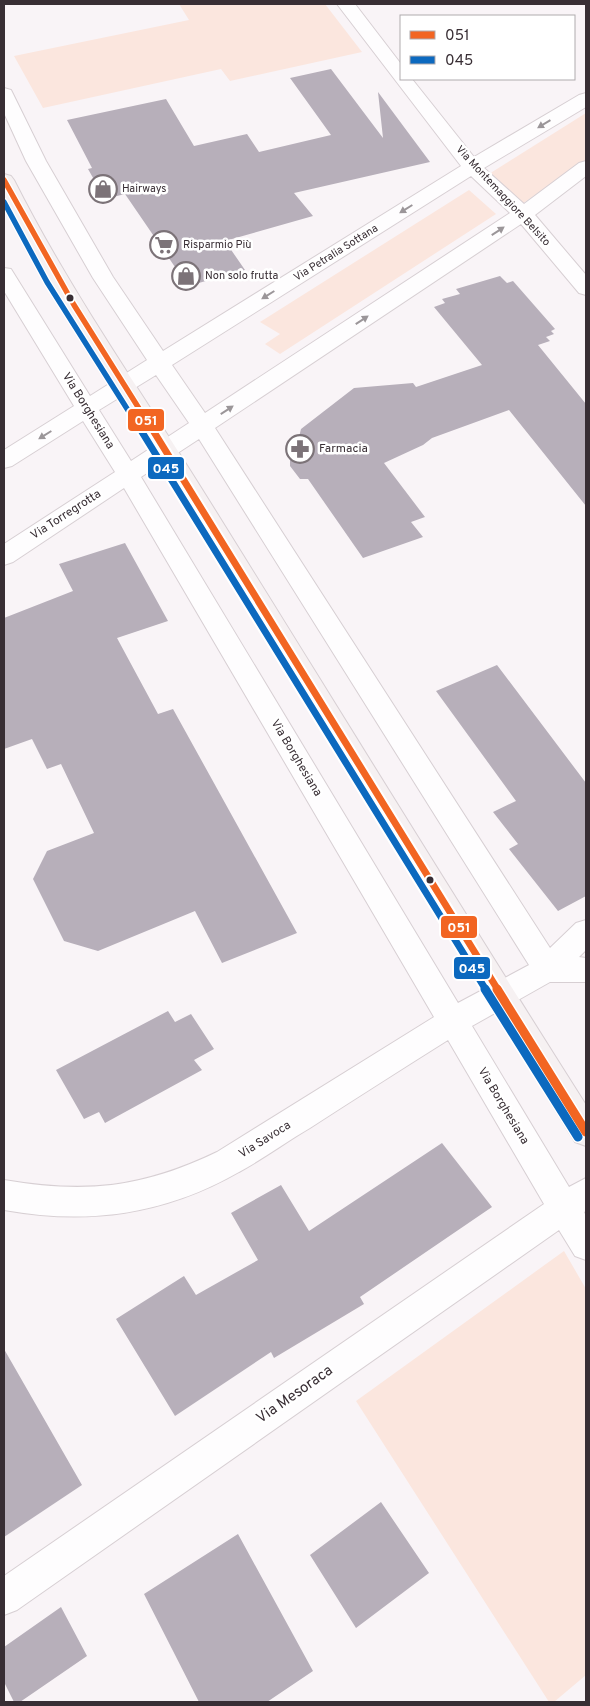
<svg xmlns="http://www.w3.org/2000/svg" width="590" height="1706" viewBox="0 0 590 1706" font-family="Overpass,sans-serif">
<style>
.green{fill:#fbe6de}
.building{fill:#b7afba}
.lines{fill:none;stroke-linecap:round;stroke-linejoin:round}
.street-casing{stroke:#d7cfd3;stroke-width:2}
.secondary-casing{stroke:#d7cfd3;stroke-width:2}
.street{fill:#fefdfe;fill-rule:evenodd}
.secondary{fill:#f6f1f2;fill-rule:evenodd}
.bus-1-far2-casing{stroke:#fff;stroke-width:8}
.bus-1-far1-casing{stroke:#fff;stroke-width:11}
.bus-1-casing{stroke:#fff;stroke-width:12}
.bus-2-far2-casing{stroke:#fff;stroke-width:8}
.bus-2-far1-casing{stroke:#fff;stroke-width:11}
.bus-2-casing{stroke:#fff;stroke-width:12}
.bus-1-far2{stroke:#f26522;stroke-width:5.5}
.bus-1-far1{stroke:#f26522;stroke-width:7}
.bus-1{stroke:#f26522;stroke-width:9}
.bus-2-far2{stroke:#0c69bf;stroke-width:5.5}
.bus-2-far1{stroke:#0c69bf;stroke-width:7}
.bus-2{stroke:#0c69bf;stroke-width:9}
.oneway{fill:#9b9699}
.bus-dot{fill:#382e34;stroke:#fff;stroke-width:2}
.labels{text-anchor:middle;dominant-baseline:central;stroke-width:5;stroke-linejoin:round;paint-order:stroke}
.far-poi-label{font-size:11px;fill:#382e34;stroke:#fff;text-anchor:start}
.far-street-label{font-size:11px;fill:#382e34;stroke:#fff}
.street-label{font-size:12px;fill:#382e34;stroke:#fff}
.poi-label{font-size:12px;fill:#382e34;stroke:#fff;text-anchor:start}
.near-street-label{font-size:15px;fill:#382e34;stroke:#fff}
.line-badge{stroke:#fff;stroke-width:2}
.badge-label{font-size:14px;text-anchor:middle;font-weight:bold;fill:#fff}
</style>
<rect width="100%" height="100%" fill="#f9f4f7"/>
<!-- green -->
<path class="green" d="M179,4H325L362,52L230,81L221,69L43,108L14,56L189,20Z
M586,113V160L522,204L489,174Z
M469,190L496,214L280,354L265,344L280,334L260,322Z
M564,1251L586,1289V1675L554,1702H549L356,1401Z"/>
<!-- building -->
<path class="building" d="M331,69L383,138L378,92L430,162L294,193L313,216L225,241L245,270L188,286L125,194L105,199L88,169L92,168L67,120L166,99L194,146L247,134L259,152L331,135L290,78Z
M500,276L507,283L513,281L555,329L551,331L554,334L546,337L550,341L538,345L586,404V506L509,410L432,438L423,445L384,463L425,517L411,522L423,537L363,558L308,479H300L290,466V458L298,441L301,429L354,388L413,383L416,387L482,365L434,307L445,303L442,299L460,294L456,289Z
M125,543L168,621L117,638L158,714L173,709L297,933L222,963L195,911L98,951L64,941L33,879L47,851L94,833L61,764L47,769L32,739L4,749V618L73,591L59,564Z
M497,665L586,783V896L558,911L509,849L518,844L493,812L516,801L436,691Z
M168,1011L175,1022L191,1014L214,1049L194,1060L202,1070L105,1123L99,1112L84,1119L56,1070Z
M442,1143L492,1207L360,1297L364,1304L274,1358L271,1352L175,1416L116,1319L184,1276L196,1295L258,1260L231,1213L281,1185L309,1231Z
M4,1349L82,1485L4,1537Z
M381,1502L429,1573L356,1628L310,1555Z
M238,1534L313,1671L267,1702H199L144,1594Z
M61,1607L87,1656L20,1702H14L4,1682V1647Z"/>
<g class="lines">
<defs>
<path id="street" d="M337,4H355L401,64V79H412L474,157L579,95L586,93V107L484,168L524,204L579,163L586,161V176L535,215L586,275V295L579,293L521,224L215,428L550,948L576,923L586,920V950L579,957L586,958V982H550L472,1026L569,1187L586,1178V1211L584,1212L586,1216V1260L575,1256L559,1230L17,1610L4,1615V1576L544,1204L448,1040C402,1069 356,1098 310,1128C286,1142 263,1159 239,1172C164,1215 88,1225 4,1210V1180C86,1194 142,1188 217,1152L434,1017L124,488L13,562L4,565V544L115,472L83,421L12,466L4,468V450L74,406L4,291V268L11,269L90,396L147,360L93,278L26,161L4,113V88L11,90L13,94L46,161L113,277L163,351L461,166ZM471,176L510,213L205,413L172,365ZM156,375L189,423L131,461L99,410ZM199,439L529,965L458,1003L141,477Z"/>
<path id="secondary" d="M4,174L11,176L14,180C71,293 144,395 210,502C335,703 459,905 586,1105V1146L575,1142L430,907L193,512L62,305L4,199Z"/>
</defs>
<!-- street casing -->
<use href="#street" class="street-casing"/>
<!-- secondary casing -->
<use href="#secondary" class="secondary-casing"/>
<!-- street -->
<use href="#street" class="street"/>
<!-- secondary -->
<use href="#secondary" class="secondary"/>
<defs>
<path id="bus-1-far2" d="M4,180L74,305L155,434"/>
<path id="bus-1-far1" d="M154,432L498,990"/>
<path id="bus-1" d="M497,989L586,1132"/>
<path id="bus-2-far2" d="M4,202L47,282L143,434"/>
<path id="bus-2-far1" d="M142,432L486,990"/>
<path id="bus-2" d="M485,989L578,1137"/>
</defs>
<!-- bus-1-far2 casing -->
<use href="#bus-1-far2" class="bus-1-far2-casing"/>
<!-- bus-1-far1 casing -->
<use href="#bus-1-far1" class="bus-1-far1-casing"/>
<!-- bus-1 casing -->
<use href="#bus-1" class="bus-1-casing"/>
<!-- bus-2-far2 casing -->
<use href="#bus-2-far2" class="bus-2-far2-casing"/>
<!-- bus-2-far1 casing -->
<use href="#bus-2-far1" class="bus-2-far1-casing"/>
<!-- bus-2 casing -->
<use href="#bus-2" class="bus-2-casing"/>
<!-- bus-1-far2 -->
<use href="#bus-1-far2" class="bus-1-far2"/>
<!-- bus-1-far1 -->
<use href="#bus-1-far1" class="bus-1-far1"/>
<!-- bus-1 -->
<use href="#bus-1" class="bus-1"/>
<!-- bus-2-far2 -->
<use href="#bus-2-far2" class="bus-2-far2"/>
<!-- bus-2-far1 -->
<use href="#bus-2-far1" class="bus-2-far1"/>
<!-- bus-2 -->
<use href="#bus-2" class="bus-2"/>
</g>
<!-- one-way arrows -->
<defs><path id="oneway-solid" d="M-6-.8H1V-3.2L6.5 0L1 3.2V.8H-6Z" transform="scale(1.25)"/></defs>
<g class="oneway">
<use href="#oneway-solid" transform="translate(544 124) rotate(149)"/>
<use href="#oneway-solid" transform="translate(406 209) rotate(148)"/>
<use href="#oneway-solid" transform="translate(498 231) rotate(-33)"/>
<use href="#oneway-solid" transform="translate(268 295) rotate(148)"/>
<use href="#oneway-solid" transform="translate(362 320) rotate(-33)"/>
<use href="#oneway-solid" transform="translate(227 410) rotate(-33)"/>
<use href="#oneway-solid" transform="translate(45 435) rotate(148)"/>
</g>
<!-- icons -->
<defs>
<symbol id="shop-ring" viewBox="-11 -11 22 22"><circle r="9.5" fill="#fff" stroke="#7c7378" stroke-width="1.5"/><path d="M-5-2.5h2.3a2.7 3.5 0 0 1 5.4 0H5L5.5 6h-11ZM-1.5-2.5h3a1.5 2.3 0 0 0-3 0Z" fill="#7c7378"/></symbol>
<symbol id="supermarket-ring" viewBox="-11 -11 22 22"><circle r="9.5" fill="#fff" stroke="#7c7378" stroke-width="1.5"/><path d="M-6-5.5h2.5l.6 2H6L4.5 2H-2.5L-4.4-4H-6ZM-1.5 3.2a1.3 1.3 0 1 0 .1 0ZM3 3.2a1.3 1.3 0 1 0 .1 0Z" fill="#7c7378"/></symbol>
<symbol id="pharmacy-ring" viewBox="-11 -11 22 22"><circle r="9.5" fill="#fff" stroke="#7c7378" stroke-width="1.5"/><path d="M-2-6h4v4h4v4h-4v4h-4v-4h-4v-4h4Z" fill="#7c7378"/></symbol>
</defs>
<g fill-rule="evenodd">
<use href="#shop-ring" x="87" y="173" width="32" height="32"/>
<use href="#supermarket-ring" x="148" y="229" width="32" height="32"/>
<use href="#shop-ring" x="170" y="260" width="32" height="32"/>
<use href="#pharmacy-ring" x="284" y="433" width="32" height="32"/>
</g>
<!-- markers -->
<g class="bus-dot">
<circle cx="70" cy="298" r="4.5"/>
<circle cx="430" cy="880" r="4.5"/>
</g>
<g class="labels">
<!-- far-poi labels -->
<g class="far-poi-label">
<text x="122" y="189">Hairways</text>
<text x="183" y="245">Risparmio Più</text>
<text x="205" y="276">Non solo frutta</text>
</g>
<!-- far-street labels -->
<g class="far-street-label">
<text transform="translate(503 196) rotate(47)">Via Montemaggiore Belsito</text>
<text transform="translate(336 253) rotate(-32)">Via Petralia Sottana</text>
</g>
<!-- street labels -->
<g class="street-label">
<text transform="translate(88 411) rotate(58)">Via Borghesiana</text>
<text transform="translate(66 515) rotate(-33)">Via Torregrotta</text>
<text transform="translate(296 758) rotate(59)">Via Borghesiana</text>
<text transform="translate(503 1106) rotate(59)">Via Borghesiana</text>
<text transform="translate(265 1140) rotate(-32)">Via Savoca</text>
</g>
<!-- poi labels -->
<g class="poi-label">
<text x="319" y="449">Farmacia</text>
</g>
<!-- near-street labels -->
<g class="near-street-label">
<text transform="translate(295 1395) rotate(-35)">Via Mesoraca</text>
</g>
</g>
<g class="line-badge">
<rect x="127" y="408" width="38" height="24" rx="5" fill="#f26522"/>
<rect x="147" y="456" width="38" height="24" rx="5" fill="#0c69bf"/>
<rect x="440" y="915" width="38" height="24" rx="5" fill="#f26522"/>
<rect x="453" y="956" width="38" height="24" rx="5" fill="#0c69bf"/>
</g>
<g class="badge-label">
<text x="146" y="425">051</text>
<text x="166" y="473">045</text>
<text x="459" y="932">051</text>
<text x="472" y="973">045</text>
</g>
<!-- border -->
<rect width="590" height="1706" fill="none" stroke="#382e34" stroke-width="10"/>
<!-- legend -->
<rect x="400" y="15" width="175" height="65" fill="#ffffff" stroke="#afabae"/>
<rect x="410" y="31" width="25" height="8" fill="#f26522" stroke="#afabae"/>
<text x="445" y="40" font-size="15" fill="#382e34">051</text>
<rect x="410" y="56" width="25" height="8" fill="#0c69bf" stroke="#afabae"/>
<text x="445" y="65" font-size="15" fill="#382e34">045</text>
</svg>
